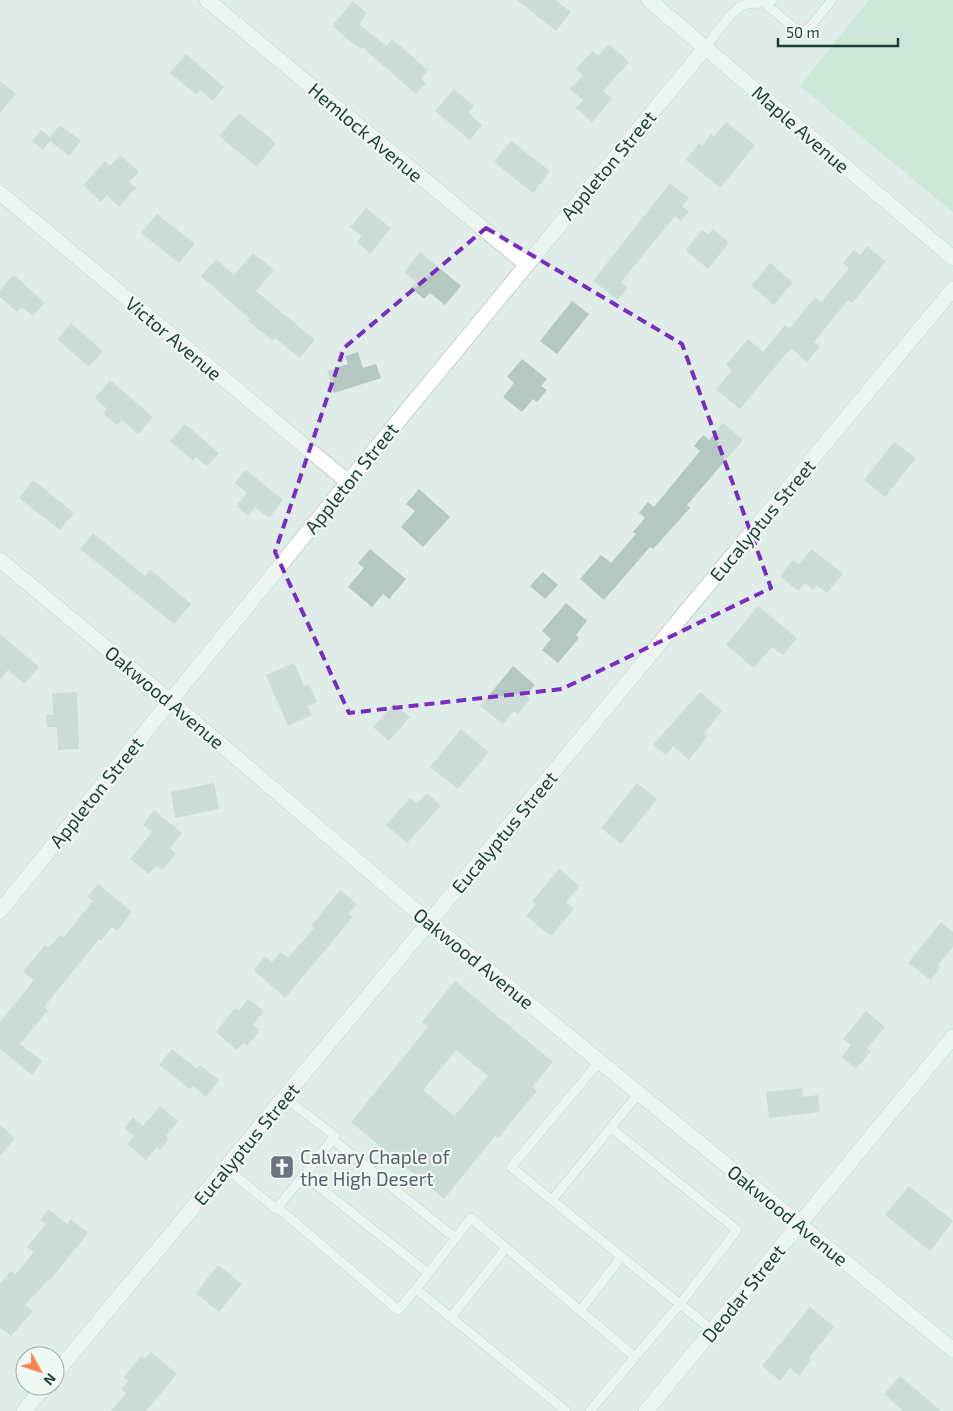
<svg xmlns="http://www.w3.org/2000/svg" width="953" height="1411" viewBox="0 0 953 1411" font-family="'Exo 2',sans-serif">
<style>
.grass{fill:#b6dfc4}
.building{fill:#b4c7c0;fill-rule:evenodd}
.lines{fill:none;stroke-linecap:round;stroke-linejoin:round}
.lane-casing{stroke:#a2b4af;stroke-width:10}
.street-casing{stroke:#a2b4af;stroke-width:16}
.secondary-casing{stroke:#9db8b0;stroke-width:16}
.lane{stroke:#fff;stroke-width:9}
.street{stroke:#fff;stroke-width:15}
.secondary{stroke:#fff;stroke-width:15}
.marked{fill:none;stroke:#7b2cbf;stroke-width:4;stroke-dasharray:10 6;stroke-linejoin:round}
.labels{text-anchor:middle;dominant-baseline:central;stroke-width:4.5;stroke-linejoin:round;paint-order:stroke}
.street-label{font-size:19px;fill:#1f3d37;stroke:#f0f8f4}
.worship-label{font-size:19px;fill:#5b616d;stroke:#f0f8f4;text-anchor:start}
</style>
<rect width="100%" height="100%" fill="#dfece7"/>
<!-- grass -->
<path class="grass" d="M869,0H953V212L800,86Z"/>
<!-- building -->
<path class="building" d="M517,0H555L571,12L556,31Z
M353,1L367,13L359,24L386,46L392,39L428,70L421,79L426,83L416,94L362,47L360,49L332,26Z
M609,44L629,62L603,91L612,99L592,122L576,108L583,100L570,89L583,75L576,69L592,51L598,56Z
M186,54L224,87L213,101L200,90L197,95L170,73Z
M0,81L16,94L0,113Z
M454,89L474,106L468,113L482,125L470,140L435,111Z
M239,113L276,143L257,167L219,136Z
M726,122L755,145L720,188L686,160L699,143L702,146L711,134L714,137Z
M60,125L81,141L69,156L50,141L43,150L32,141L41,130L50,137Z
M511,141L550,171L533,193L494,162Z
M120,155L139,172L129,182L136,188L119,207L107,195L101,202L83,185L105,161L110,166Z
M670,183L689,198L682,206L689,212L681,221L675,216L621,282L628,288L618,300L593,281Z
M366,208L391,228L370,254L357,242L362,236L350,227Z
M157,214L195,244L179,263L141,233Z
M713,229L729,243L708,269L686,250L702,230L708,235Z
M867,246L886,262L852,303L848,300L814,342L820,346L807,362L791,348L740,409L716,389L732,370L726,365L748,339L763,352L785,325L790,328L815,297L821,302L849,268L843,263L854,250L860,255Z
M420,252L461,286L445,305L430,293L424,299L411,288L416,282L404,272Z
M253,253L274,270L256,291L315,340L300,358L275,338L273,341L248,321L250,319L201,276L216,259L234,275Z
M770,263L793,282L774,305L751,286Z
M14,275L45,303L33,316L22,307L17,312L0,297V290Z
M572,301L589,314L557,354L540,341Z
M71,323L103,351L89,367L57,339Z
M358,352L363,368L376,364L381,378L334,393L327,371L348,364L345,356Z
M522,359L547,379L541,386L547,390L537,402L533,399L522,412L503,397L514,383L507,377Z
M110,380L153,417L138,434L122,420L117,425L103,413L107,409L95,398Z
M723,423L743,440L687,505L690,508L653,549L650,547L604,600L580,579L601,555L611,563L636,534L633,532L645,518L639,513L648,502L654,507L700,451L694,446L703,435L709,440Z
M185,424L219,453L207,466L196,457L193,461L170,441Z
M894,442L916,458L885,497L864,480Z
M246,470L283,500L269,518L255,507L248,516L236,506L247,493L235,483Z
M33,480L74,513L60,530L19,498Z
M419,489L450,517L423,547L401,527L415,511L406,504Z
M93,533L145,576L150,569L191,604L174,624L80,549Z
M370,549L406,579L389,599L383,594L372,607L348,587L364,568L358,563Z
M812,549L843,574L827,593L817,585L813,590L805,583L798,591L780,576L793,560L799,564Z
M543,572L558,585L545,599L530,586Z
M566,603L587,621L576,635L579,638L558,663L542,650L551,639L542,631Z
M758,606L797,638L783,655L772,647L754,668L726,645Z
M0,634L39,667L24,684L8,670L0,680Z
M294,663L304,686L309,684L317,702L308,706L312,715L288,726L266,675Z
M513,666L535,685L526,695L530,699L518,714L514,711L503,724L480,706Z
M77,692L79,749L58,750L57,727H47L46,715H53L52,693Z
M700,692L722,711L704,733L708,736L689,760L673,746L666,755L653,745Z
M394,704L410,717L389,741L373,727Z
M461,729L489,752L458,789L430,767Z
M214,783L219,809L175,818L171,792Z
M637,783L657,799L621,844L601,828Z
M427,793L441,806L407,843L386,825L410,798L417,804Z
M154,810L182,833L170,848L176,854L162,870L156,866L149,874L130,859L152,832L143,825Z
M559,869L580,886L566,902L574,909L551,936L526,916L536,904L532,901Z
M98,884L132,912L117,931L112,927L101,941L99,939L44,1007L48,1010L20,1044L42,1061L32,1075L0,1049V1022L34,980L23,972L45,945L49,948L60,935L63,938L93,901L87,897Z
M340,890L357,904L348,914L353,917L285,998L254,970L265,956L272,962L281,952L288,958L314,928L311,926Z
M941,922L953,932V947L938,965L941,967L931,980L908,963Z
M455,981L553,1062L532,1087L537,1091L498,1138L495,1136L444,1199L351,1122L428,1027L422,1022ZM456,1050L488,1076L454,1116L423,1090Z
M248,999L264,1011L253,1025L260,1030L247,1046L243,1043L237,1050L216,1032L235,1008L239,1011Z
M866,1011L885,1027L867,1048L871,1051L856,1069L842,1057L851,1045L843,1039Z
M172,1049L197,1069L200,1065L219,1080L206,1097L193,1086L190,1089L159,1065Z
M802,1088L803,1097L818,1095L820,1112L769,1118L766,1092Z
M160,1106L178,1121L166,1136L169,1139L160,1150L157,1147L146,1160L127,1144L134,1136L124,1128L133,1117L143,1126Z
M0,1125L15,1138L0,1156Z
M909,1186L953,1221L930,1251L885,1215Z
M49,1209L67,1224L71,1219L88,1233L50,1280L49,1279L25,1305L33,1311L11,1336L0,1327V1284L11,1271L15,1275L34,1252L27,1247L46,1224L40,1220Z
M218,1265L242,1284L219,1312L196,1293Z
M810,1307L834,1327L809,1358L811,1360L799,1376L790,1368L780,1381L762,1366Z
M151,1352L177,1374L146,1411H111L126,1393L121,1389L128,1381L124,1377L141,1356L145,1359Z
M900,1376L941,1411H903L884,1394Z"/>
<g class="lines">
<defs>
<path id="lane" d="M765,4L796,29L803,31L809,28L832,0
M706,47C715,35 730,11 744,5C754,1 763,6 772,0
M600,1061L511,1167L712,1330
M284,1097L335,1136L304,1175
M332,1139L455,1238
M226,1168L276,1209L304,1175L428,1273
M552,1200L639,1093
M277,1207L398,1310L416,1289
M580,1311L621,1257
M451,1317L506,1248
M566,1411L416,1289L471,1218L635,1357L680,1304L737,1230L611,1128
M590,1411L635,1357"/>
<path id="street" d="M207,0L526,264
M0,193L348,482
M0,560L170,701L429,922L953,1350
M0,911L348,482L706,47
M646,1411L953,1037"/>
<path id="secondary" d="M649,0L953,258
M55,1374L953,289
M24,1411L45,1386"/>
</defs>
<!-- lane casing -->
<use href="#lane" class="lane-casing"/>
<!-- street casing -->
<use href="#street" class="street-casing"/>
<!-- secondary casing -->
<use href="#secondary" class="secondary-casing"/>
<!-- lane -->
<use href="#lane" class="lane"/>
<!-- street -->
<use href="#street" class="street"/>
<!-- secondary -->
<use href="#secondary" class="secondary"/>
</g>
<!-- marked area -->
<path d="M0 0H953V1411H0ZM486,228L682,344L771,588L562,689L349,713L275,552L344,348Z" fill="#dfece7" fill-opacity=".55" fill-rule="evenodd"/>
<path class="marked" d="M486,228L682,344L771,588L562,689L349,713L275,552L344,348Z"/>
<!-- icons -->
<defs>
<symbol id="church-square" viewBox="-11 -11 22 22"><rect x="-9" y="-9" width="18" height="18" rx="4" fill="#6b7280" stroke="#f0f8f4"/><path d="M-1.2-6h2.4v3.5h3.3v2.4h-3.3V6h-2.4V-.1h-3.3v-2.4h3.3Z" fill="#fff"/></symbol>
</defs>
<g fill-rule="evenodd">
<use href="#church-square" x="268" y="1153" width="28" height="28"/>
</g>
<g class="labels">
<!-- street labels -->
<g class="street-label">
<text transform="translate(801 129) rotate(41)">Maple Avenue</text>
<text transform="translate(366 132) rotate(40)">Hemlock Avenue</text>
<text transform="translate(608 165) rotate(-50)">Appleton Street</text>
<text transform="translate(174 338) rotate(40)">Victor Avenue</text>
<text transform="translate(351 478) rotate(-51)">Appleton Street</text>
<text transform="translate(762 520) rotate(-50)">Eucalyptus Street</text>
<text transform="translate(165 697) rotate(40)">Oakwood Avenue</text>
<text transform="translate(96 792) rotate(-51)">Appleton Street</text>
<text transform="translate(504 832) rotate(-50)">Eucalyptus Street</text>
<text transform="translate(474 958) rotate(39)">Oakwood Avenue</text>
<text transform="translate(246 1144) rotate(-50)">Eucalyptus Street</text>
<text transform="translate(788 1215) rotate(39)">Oakwood Avenue</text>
<text transform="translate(743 1293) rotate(-51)">Deodar Street</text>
</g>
<!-- worship labels -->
<g class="worship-label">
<text x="300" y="1156">Calvary Chaple of<tspan x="300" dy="22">the High Desert</tspan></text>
</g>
</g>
<!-- north arrow -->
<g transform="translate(40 1371) rotate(130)"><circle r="24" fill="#f0f8f4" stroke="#9cada8"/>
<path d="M0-4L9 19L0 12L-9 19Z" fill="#fd844c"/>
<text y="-8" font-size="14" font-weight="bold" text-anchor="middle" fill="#1f3d37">N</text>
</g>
<!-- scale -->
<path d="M778 38v8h120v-8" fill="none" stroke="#1f3d37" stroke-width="2.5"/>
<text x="786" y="38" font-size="15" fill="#1f3d37" stroke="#f0f8f4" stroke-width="4" paint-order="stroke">50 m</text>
</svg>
